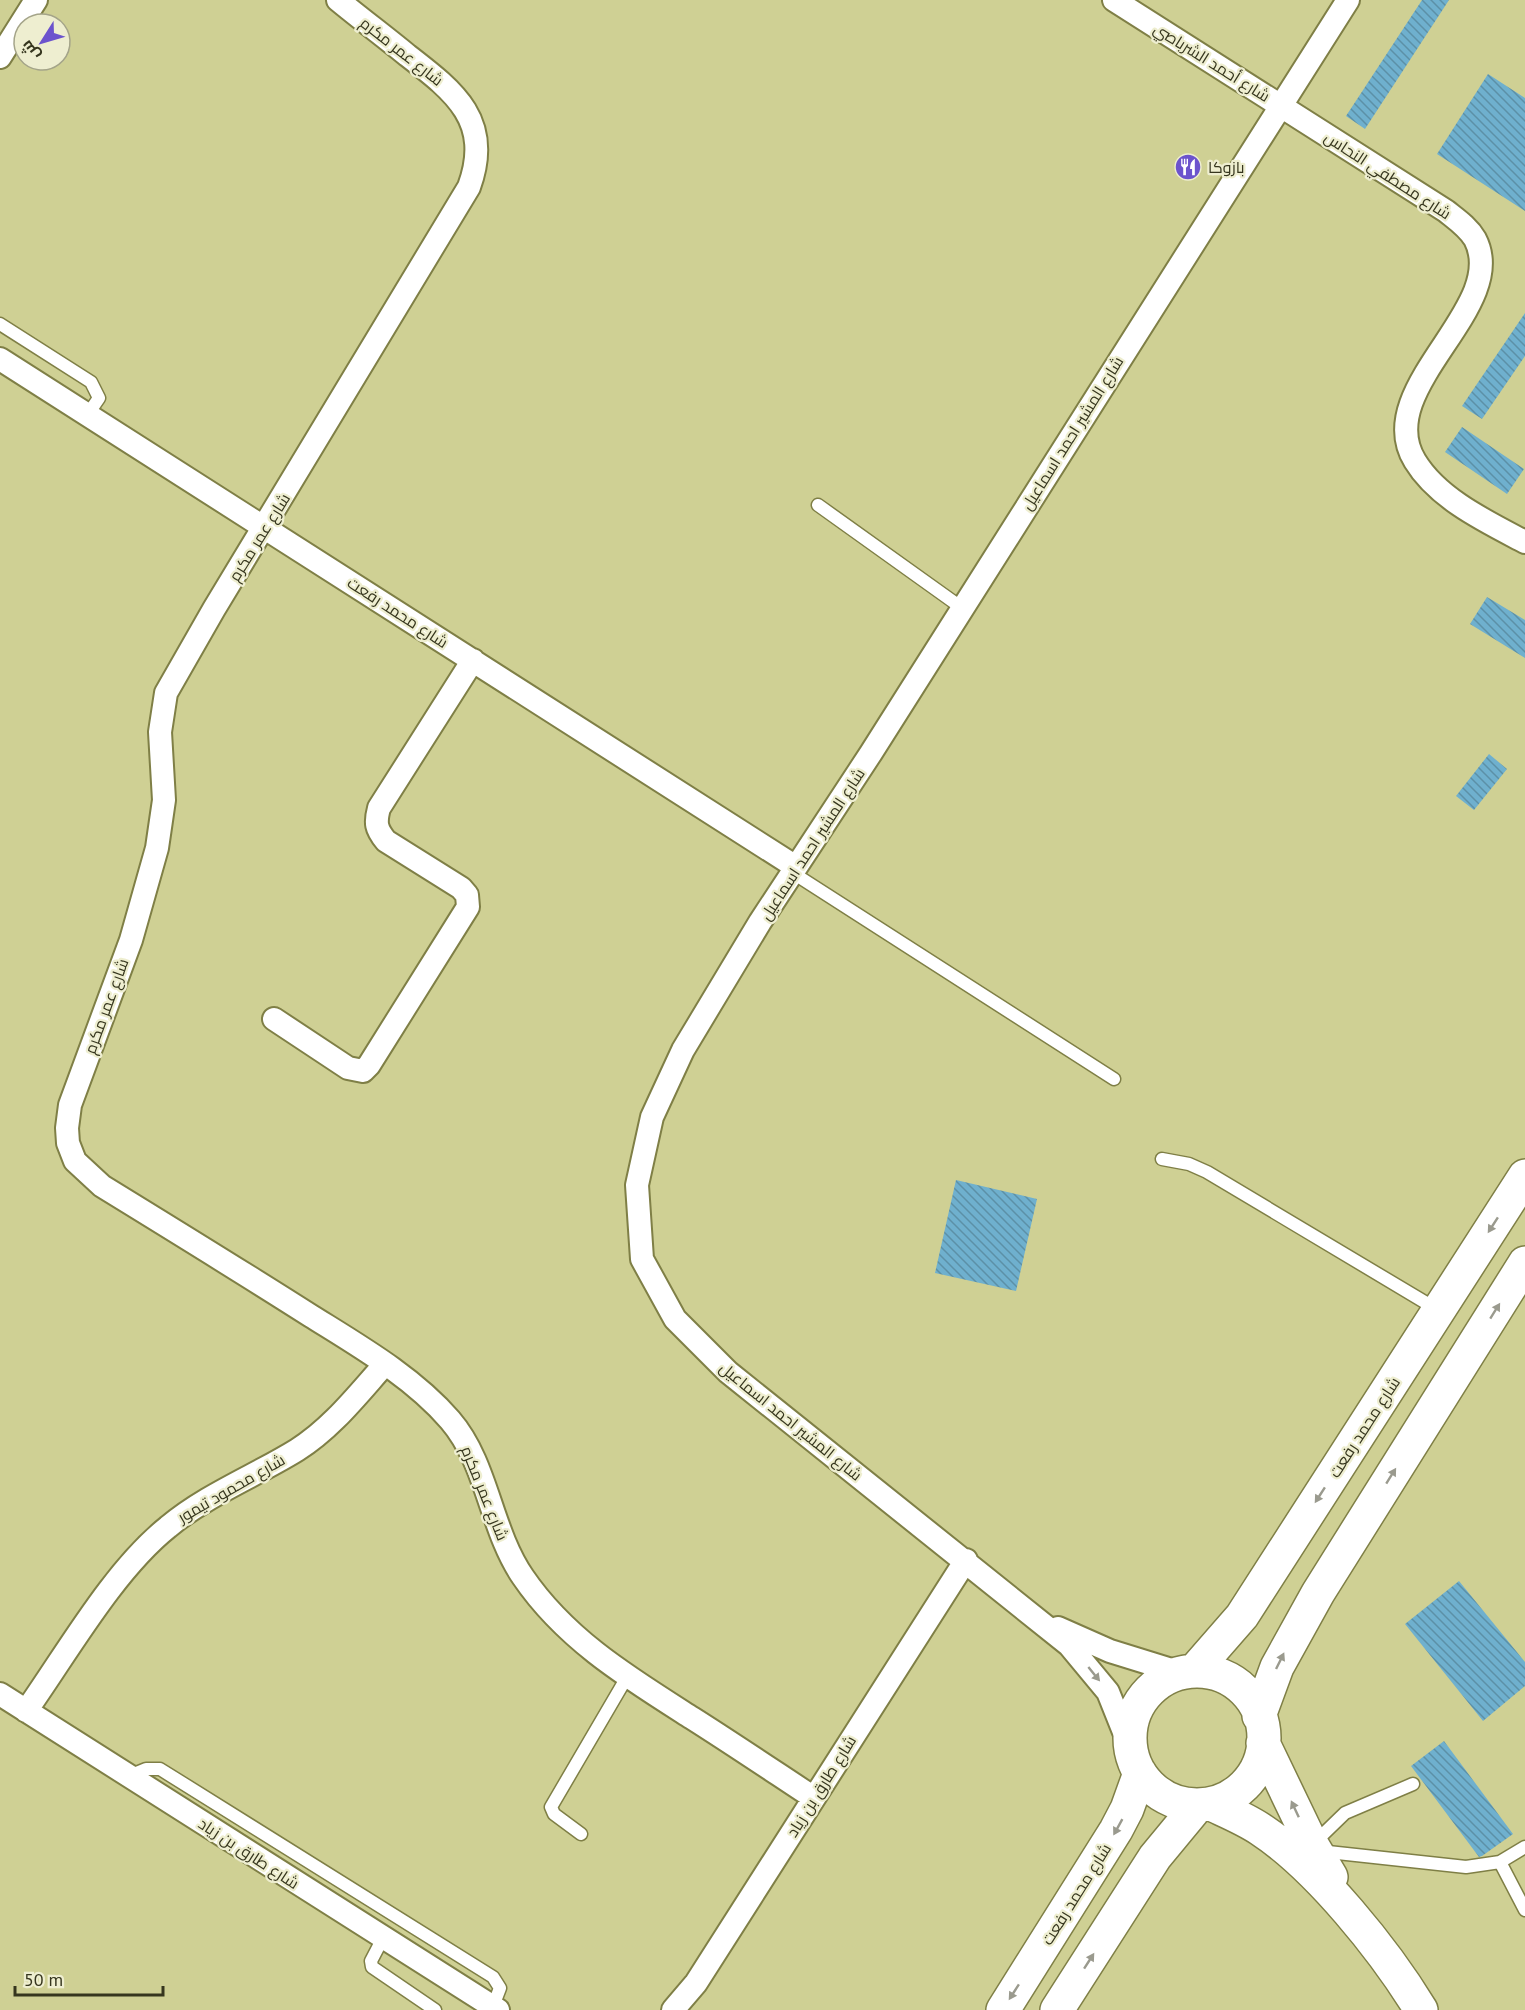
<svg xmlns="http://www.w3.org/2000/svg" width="1525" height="2010" viewBox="0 0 1525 2010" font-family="'PT Sans',Cairo,sans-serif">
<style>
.building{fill:url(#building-back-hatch)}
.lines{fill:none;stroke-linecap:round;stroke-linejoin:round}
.lane-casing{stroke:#7f7f46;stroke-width:15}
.street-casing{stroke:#7f7f46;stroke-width:26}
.secondary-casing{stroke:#7f7f46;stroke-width:36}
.lane{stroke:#fff;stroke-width:12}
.street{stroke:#fff;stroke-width:22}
.secondary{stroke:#fff;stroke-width:33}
.oneway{fill:#9a9a8e}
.labels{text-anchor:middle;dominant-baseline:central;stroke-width:4.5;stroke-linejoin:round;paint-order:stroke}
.street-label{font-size:16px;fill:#36361e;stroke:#eeeed0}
.poi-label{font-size:16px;fill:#36361e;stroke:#eeeed0;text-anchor:start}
</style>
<defs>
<pattern id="building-back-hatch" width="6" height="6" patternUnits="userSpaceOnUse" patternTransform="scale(1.5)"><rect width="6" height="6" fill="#6fb0ce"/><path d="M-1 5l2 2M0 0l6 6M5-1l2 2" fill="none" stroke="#5c90a7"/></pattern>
</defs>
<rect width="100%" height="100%" fill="#cfd094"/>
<!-- building -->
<path class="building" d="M1422,0H1449L1365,129L1346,116Z
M1488,74L1525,98V211L1437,154Z
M1525,313V356L1482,419L1462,406Z
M1462,427L1524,469L1507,494L1445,452Z
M1487,597L1525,620V658L1470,624Z
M1489,754L1507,769L1474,810L1456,796Z
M956,1180L1037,1199L1016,1291L935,1273Z
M1459,1581L1525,1662V1686L1483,1721L1405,1624Z
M1444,1741L1513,1834L1482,1856L1479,1857L1411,1766Z"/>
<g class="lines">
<defs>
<path id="lane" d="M0,324L91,382L99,398L88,414
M818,505L962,608
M793,873L1114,1079
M1162,1159L1189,1164L1207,1172L1438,1310
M129,1776L146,1769H160L493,1977L500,1988L492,2009
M581,1834L554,1814L551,1807L627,1677
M1313,1844L1345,1813L1413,1784
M1319,1851L1466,1867L1500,1862L1525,1847
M1500,1862L1525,1910
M383,1938L371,1961L372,1967L435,2010"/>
<path id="street" d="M338,0C361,19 384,36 407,55C455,92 493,121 469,187L214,609L166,693L160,732L164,800L157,848L131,940L70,1105L67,1128L68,1143L75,1161L102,1186C172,1229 242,1272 311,1316C359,1346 413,1377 450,1420C488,1464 490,1529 523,1577C566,1640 629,1678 692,1718C733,1744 773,1771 814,1798
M1114,0L1446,211C1456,219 1468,227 1475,239C1511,308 1370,388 1415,461C1438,499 1487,522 1525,542
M0,57L36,0
M0,359L796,867
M274,1019L348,1068L363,1071L369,1065L468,907L467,895L461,888L386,841C376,829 375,823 379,808L473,660
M1058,1628L1110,1651L1181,1673
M0,1694L498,2010
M26,1711C67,1653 113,1571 168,1527C206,1495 255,1476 297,1450C332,1428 358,1394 385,1364
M1130,1747L1108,1692L1069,1645L728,1372L675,1319L642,1259L637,1185L652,1117L683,1050L760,922L871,753L1348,0
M673,2010L696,1983L966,1560"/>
<path id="secondary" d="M1194,1671L1242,1616L1525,1176
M1130 1738a67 67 0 1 1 134 0a67 67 0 1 1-134 0Z
M1259,1716L1277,1667L1318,1593L1525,1263
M1263,1743L1312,1845L1331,1877
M1211,1804C1228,1812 1245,1819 1260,1829C1318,1867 1385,1951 1421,2010
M1003,2010L1116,1830L1127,1809L1140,1773
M1057,2010L1155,1857L1198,1805"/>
</defs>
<!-- lane casing -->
<use href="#lane" class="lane-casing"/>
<!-- street casing -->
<use href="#street" class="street-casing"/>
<!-- secondary casing -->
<use href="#secondary" class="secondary-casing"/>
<!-- lane -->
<use href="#lane" class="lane"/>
<!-- street -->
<use href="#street" class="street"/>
<!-- secondary -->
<use href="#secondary" class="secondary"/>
</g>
<!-- one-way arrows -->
<defs><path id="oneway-solid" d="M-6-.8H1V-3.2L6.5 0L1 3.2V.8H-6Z" transform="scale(1.5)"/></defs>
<g class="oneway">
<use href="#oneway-solid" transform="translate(1493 1225) rotate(123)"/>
<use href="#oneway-solid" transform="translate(1495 1311) rotate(-58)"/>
<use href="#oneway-solid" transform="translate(1391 1476) rotate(-58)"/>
<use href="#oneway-solid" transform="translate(1320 1495) rotate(123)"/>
<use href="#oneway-solid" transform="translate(1280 1661) rotate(-64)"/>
<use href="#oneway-solid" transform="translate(1094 1674) rotate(51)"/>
<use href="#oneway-solid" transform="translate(1295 1809) rotate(-115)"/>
<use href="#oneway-solid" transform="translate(1118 1827) rotate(119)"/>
<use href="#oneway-solid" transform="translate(1089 1961) rotate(-57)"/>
<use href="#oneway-solid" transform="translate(1014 1992) rotate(123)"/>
</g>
<!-- icons -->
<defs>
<symbol id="restaurant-disc" viewBox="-11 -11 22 22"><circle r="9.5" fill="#6c53cd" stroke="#eeeed0"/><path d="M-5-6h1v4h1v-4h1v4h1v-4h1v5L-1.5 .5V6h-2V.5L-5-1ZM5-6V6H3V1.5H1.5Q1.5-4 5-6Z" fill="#fff"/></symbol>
</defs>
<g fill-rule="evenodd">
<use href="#restaurant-disc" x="1173" y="152" width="30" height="30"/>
</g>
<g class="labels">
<!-- street labels -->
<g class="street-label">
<text transform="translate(402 51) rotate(38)">شارع عمر مكرم</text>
<text transform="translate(1212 62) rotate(32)">شارع أحمد الشرباصي</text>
<text transform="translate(1388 175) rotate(33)">شارع مصطفي النحاس</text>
<text transform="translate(1072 433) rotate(-58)">شارع المشير احمد اسماعيل</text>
<text transform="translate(259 537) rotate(-58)">شارع عمر مكرم</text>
<text transform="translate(398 612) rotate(33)">شارع محمد رفعت</text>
<text transform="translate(812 844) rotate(-57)">شارع المشير احمد اسماعيل</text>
<text transform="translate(106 1006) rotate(-70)">شارع عمر مكرم</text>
<text transform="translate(791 1421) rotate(39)">شارع المشير احمد اسماعيل</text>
<text transform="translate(1364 1427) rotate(-57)">شارع محمد رفعت</text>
<text transform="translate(231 1488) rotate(-30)">شارع محمود تيمور</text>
<text transform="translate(485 1493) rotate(68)">شارع عمر مكرم</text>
<text transform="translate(821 1786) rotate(-58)">شارع طارق بن زياد</text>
<text transform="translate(249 1853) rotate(33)">شارع طارق بن زياد</text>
<text transform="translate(1076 1894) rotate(-58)">شارع محمد رفعت</text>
</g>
<!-- poi labels -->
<g class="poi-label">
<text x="1208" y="167">بازوكا</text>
</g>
</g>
<!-- north arrow -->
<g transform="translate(42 42) rotate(233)"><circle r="28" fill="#eeeed0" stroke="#a4a489" stroke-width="1.5"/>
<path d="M0-4.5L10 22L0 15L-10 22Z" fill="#6c53cd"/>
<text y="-9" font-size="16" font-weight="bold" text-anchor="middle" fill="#36361e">ش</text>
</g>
<!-- scale -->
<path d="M15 1986v9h148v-9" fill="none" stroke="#36361e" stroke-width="3"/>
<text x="24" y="1986" font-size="18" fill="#36361e" stroke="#eeeed0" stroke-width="4.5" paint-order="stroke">50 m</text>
</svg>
